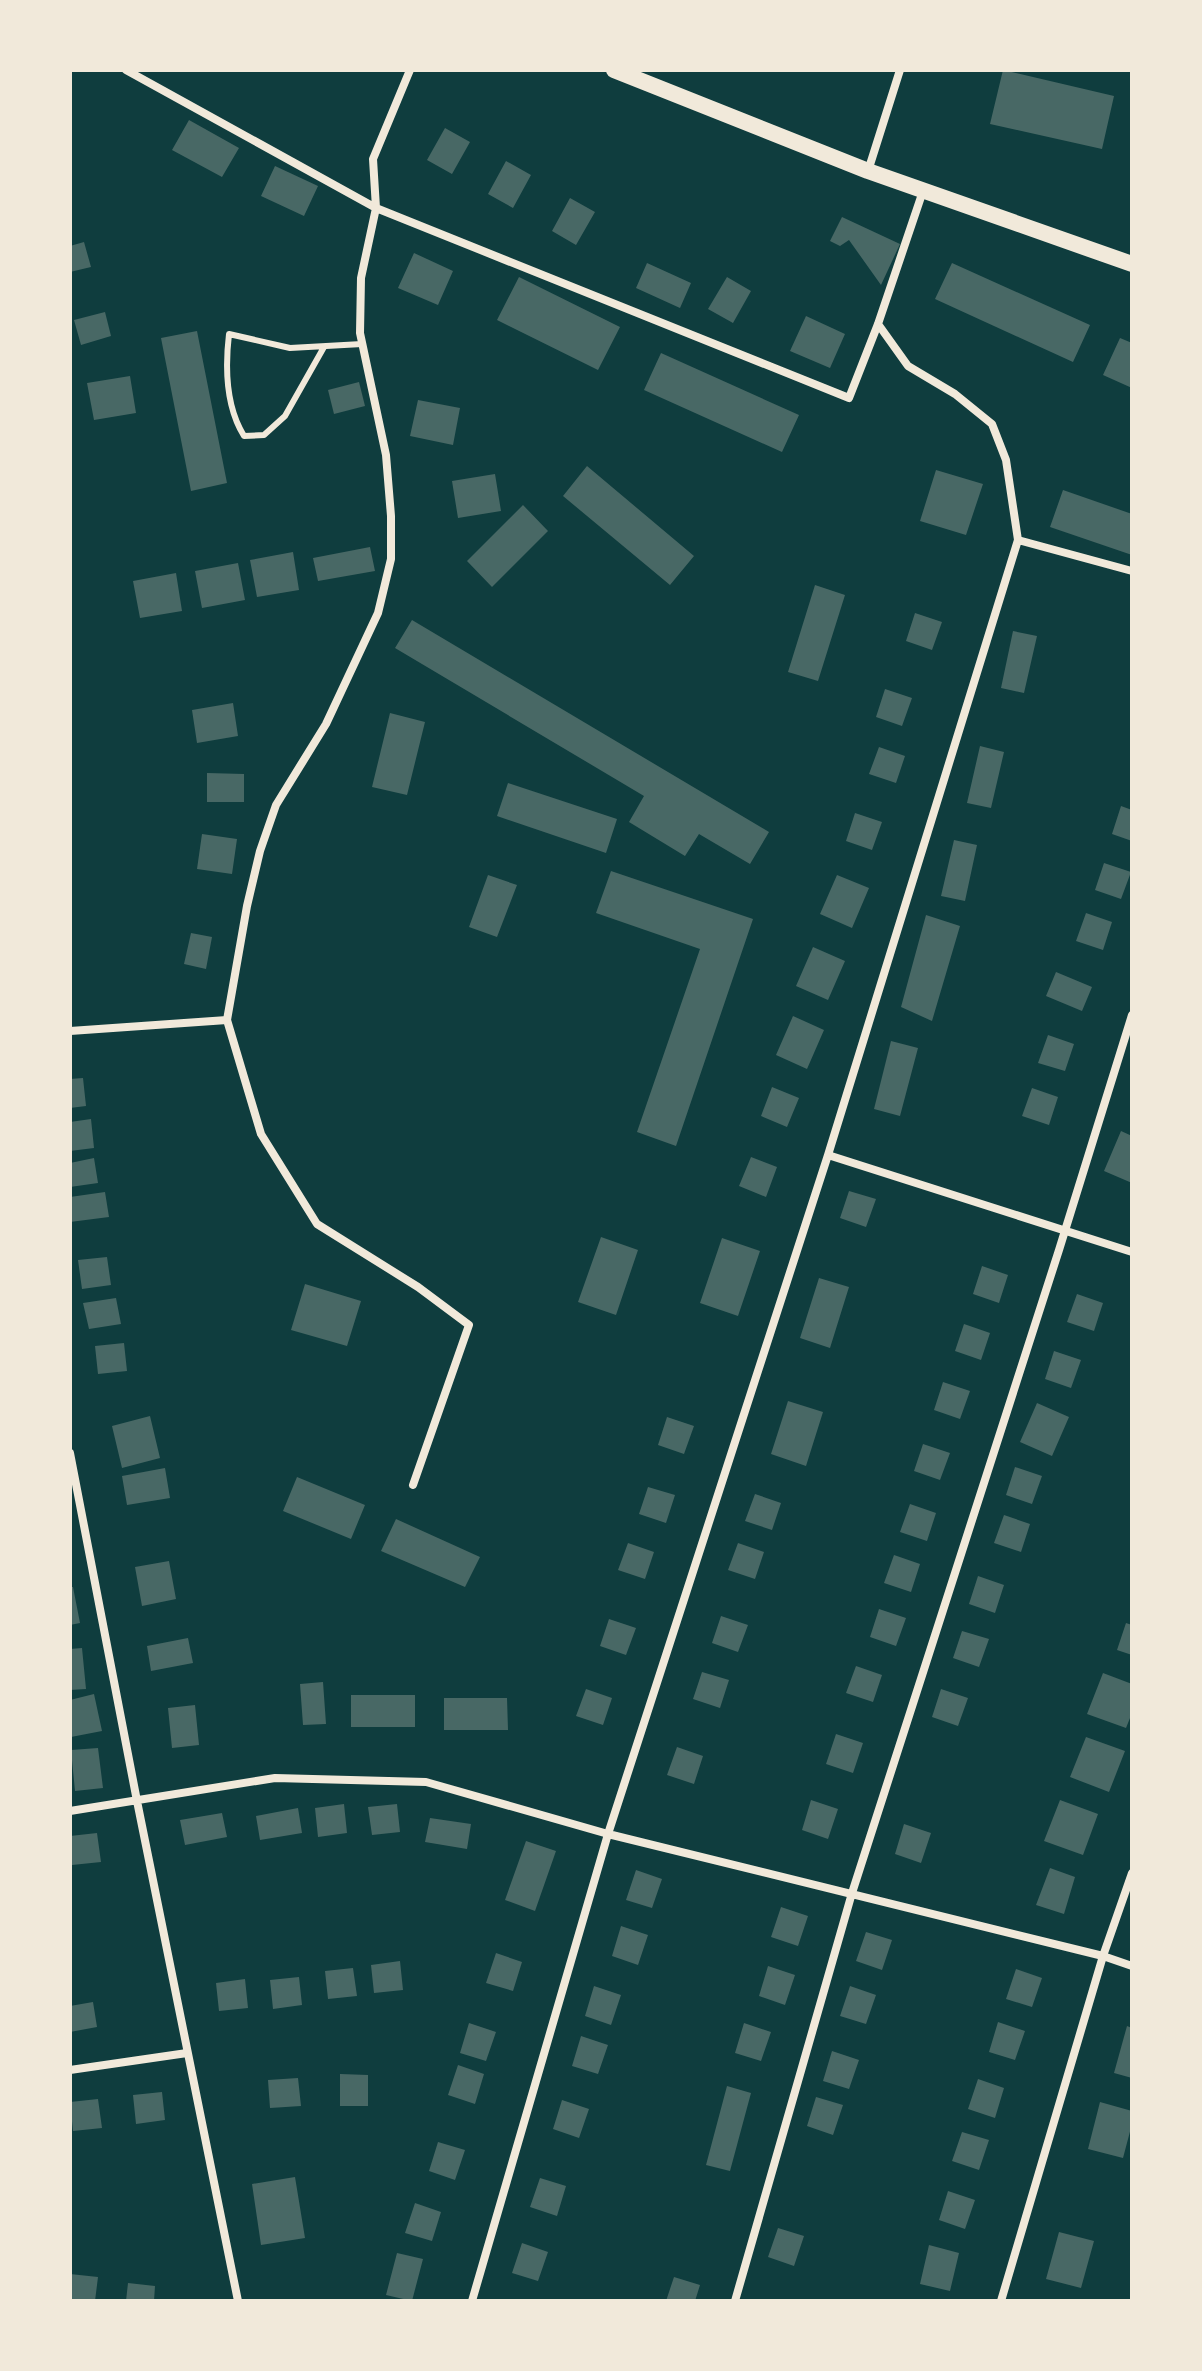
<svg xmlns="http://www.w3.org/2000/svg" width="1202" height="2371" viewBox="0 0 1202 2371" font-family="Rubik,sans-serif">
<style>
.building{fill:#486865}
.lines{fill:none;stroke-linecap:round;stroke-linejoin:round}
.service{stroke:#f1e9da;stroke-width:6}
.minor{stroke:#f1e9da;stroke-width:8}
.secondary{stroke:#f1e9da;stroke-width:16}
</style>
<rect width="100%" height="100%" fill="#0f3d3e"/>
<!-- building -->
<path class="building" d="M1003,70L1114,96L1102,149L990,124Z
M189,120L239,148L222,177L172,150Z
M445,128L470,142L452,174L427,160Z
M506,161L531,175L513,208L488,194Z
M275,166L318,186L304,216L261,196Z
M570,198L595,212L576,245L552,231Z
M842,217L900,244L881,285L849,240L840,246L830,241Z
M84,242L91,267L70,272V246Z
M414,253L453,271L438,305L398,288Z
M647,263L691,283L680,308L636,288Z
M952,263L1090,325L1073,362L935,299Z
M519,277L620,327L598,370L497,320Z
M727,277L751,291L733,323L708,309Z
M105,312L111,336L81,345L74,320Z
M806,316L845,334L830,368L790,351Z
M197,331L227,483L191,491L161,338Z
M1120,338L1132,343V388L1103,375Z
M661,353L799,415L782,452L644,390Z
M130,376L136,413L94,420L87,383Z
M359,382L365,406L334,414L328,390Z
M418,400L460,408L453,445L410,436Z
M587,466L694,556L670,585L563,496Z
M936,470L983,484L966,535L920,521Z
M495,474L501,511L458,518L452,481Z
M1063,490L1132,514V555L1050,527Z
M523,505L548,531L492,587L467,561Z
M370,547L375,571L318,581L313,558Z
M293,552L299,590L257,597L250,560Z
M238,563L245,600L202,608L195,571Z
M176,573L182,611L140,618L133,581Z
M815,585L845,595L818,681L788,672Z
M915,613L942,622L932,650L906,641Z
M412,620L769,832L750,864L699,834L685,856L629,822L644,796L395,648Z
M1013,631L1037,636L1024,693L1001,688Z
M885,689L912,698L902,726L876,717Z
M233,703L238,736L197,743L192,710Z
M390,713L425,722L407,795L372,787Z
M980,746L1004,752L991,808L967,803Z
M879,747L905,756L896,783L869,774Z
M207,773L244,774V802H207Z
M508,783L617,819L606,853L497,816Z
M1121,806L1132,810V841L1112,834Z
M855,813L882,822L872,850L846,841Z
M202,834L237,839L232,874L197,869Z
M954,840L977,845L965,901L941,896Z
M1104,863L1131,872L1121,899L1095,890Z
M611,871L753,919L676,1146L637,1132L700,949L596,913Z
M488,875L517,885L497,937L469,927Z
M837,875L869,888L852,928L820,914Z
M1086,913L1112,922L1103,950L1076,941Z
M926,915L960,926L932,1021L901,1007Z
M191,933L212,937L206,969L184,964Z
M813,947L845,961L828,1000L796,986Z
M1056,972L1092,987L1082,1011L1046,996Z
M793,1016L824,1030L807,1069L776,1055Z
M1048,1035L1074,1044L1065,1071L1038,1063Z
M891,1041L918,1048L900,1116L874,1109Z
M83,1078L86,1106L70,1108V1079Z
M772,1087L799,1098L787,1127L761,1116Z
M1032,1088L1058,1097L1049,1125L1022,1116Z
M91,1119L94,1148L70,1151V1122Z
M1121,1131L1132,1136V1183L1104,1171Z
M751,1157L777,1167L766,1197L739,1186Z
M94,1158L98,1183L70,1187V1163Z
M849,1191L876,1199L866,1227L840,1218Z
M105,1192L109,1217L70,1222V1197Z
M601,1237L638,1250L616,1315L578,1302Z
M722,1238L760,1251L738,1316L700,1303Z
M107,1257L111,1285L82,1289L78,1260Z
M982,1266L1008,1275L999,1303L973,1294Z
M819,1278L849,1287L830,1348L800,1338Z
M305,1284L361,1301L347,1346L291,1330Z
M1077,1294L1103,1303L1094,1331L1067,1322Z
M116,1298L121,1324L89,1329L83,1303Z
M964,1324L990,1333L981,1360L955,1351Z
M124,1343L127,1371L98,1374L95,1346Z
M1054,1351L1081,1360L1071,1388L1045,1379Z
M943,1382L970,1391L960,1419L934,1410Z
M788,1401L823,1412L806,1466L771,1454Z
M1037,1403L1069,1417L1052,1456L1020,1442Z
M150,1416L160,1458L122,1468L112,1426Z
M667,1417L694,1426L684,1454L658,1445Z
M923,1444L950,1453L940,1480L914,1471Z
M1015,1467L1042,1476L1032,1504L1006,1495Z
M165,1468L170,1498L127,1505L122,1476Z
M297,1477L365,1505L351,1539L283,1511Z
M648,1487L675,1495L666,1523L639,1514Z
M755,1494L781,1503L772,1530L745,1521Z
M910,1504L936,1513L927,1541L900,1532Z
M1004,1515L1030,1524L1021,1552L994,1543Z
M396,1519L480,1557L465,1587L381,1551Z
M628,1543L654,1552L645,1579L618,1570Z
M738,1543L764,1552L755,1579L728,1570Z
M894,1555L920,1564L911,1592L884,1583Z
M169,1561L176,1599L142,1606L135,1567Z
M978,1576L1004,1585L995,1613L969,1604Z
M70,1587H73L80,1623L70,1625Z
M879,1609L906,1618L896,1646L870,1637Z
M721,1616L748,1625L738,1652L712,1643Z
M609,1619L636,1628L626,1655L600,1646Z
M1126,1623L1132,1625V1655L1117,1650Z
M962,1631L989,1639L979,1667L953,1658Z
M188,1638L193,1663L151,1671L147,1646Z
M82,1648L86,1689L70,1690V1649Z
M856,1666L882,1675L873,1702L846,1693Z
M702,1672L729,1680L720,1708L693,1699Z
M1103,1673L1132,1684V1713L1126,1728L1087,1714Z
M323,1682L326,1724L303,1725L300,1684Z
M586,1689L612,1698L603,1725L576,1716Z
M941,1689L968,1698L958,1726L932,1717Z
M94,1694L102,1731L71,1737L70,1700Z
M351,1695H415V1727H351Z
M444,1698H507L508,1730H444Z
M195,1705L199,1745L172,1748L168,1708Z
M836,1734L863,1743L853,1773L826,1764Z
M1086,1737L1125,1751L1109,1792L1070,1777Z
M677,1747L703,1756L694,1784L667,1775Z
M98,1748L103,1788L75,1791L71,1750Z
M811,1800L838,1809L828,1839L802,1830Z
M1060,1800L1098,1814L1083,1855L1044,1841Z
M344,1804L347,1833L318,1837L315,1808Z
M397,1804L400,1832L372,1835L368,1807Z
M298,1808L302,1833L260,1840L256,1816Z
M222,1813L227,1837L185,1845L180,1820Z
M430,1818L471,1824L467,1849L425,1842Z
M904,1824L931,1833L921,1863L895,1854Z
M97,1833L101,1862L72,1865L70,1836Z
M526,1841L556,1851L535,1911L505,1900Z
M1050,1868L1075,1877L1064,1914L1036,1905Z
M636,1870L662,1879L652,1908L626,1900Z
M781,1907L808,1916L798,1946L771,1937Z
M621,1926L648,1935L638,1965L612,1956Z
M866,1932L892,1940L882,1970L856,1961Z
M496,1953L522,1962L513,1991L486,1983Z
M400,1961L403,1990L374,1993L371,1965Z
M768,1966L795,1975L785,2005L759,1996Z
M353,1968L357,1996L328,1999L325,1971Z
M1016,1969L1042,1978L1032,2007L1006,1999Z
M299,1977L302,2005L273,2009L270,1980Z
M245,1979L248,2008L219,2011L216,1983Z
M594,1986L621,1995L611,2025L585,2016Z
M850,1986L876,1995L866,2024L840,2016Z
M93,2002L97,2027L70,2032V2006Z
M998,2022L1025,2031L1015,2060L989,2052Z
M469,2023L496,2032L486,2061L460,2053Z
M744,2023L771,2032L761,2061L735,2053Z
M1127,2026L1132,2028V2078L1114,2073Z
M581,2036L608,2045L598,2074L572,2066Z
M832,2051L859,2060L849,2089L823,2081Z
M458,2065L484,2074L475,2104L448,2095Z
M340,2074L368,2075V2106H340Z
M298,2078L301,2106L270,2108L268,2080Z
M978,2079L1004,2088L995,2118L968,2109Z
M727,2086L751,2093L730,2171L706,2165Z
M162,2092L165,2120L136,2124L133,2095Z
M816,2097L843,2105L833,2135L807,2126Z
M98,2099L102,2128L73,2131L70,2102Z
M562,2100L589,2109L579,2138L553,2129Z
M1100,2102L1132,2111V2124L1123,2158L1088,2149Z
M962,2132L989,2140L979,2170L952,2161Z
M438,2142L465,2150L455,2180L429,2171Z
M295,2177L305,2238L261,2245L252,2184Z
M540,2178L566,2186L557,2216L530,2207Z
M948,2191L975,2200L965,2229L939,2220Z
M415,2203L441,2212L432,2241L405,2233Z
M778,2228L804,2236L794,2266L768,2257Z
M1059,2232L1094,2241L1081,2288L1046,2279Z
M522,2243L548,2252L538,2281L512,2273Z
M929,2245L959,2253L950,2291L920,2284Z
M397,2253L423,2259L412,2301L386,2295Z
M70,2274L98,2277L95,2301H70Z
M674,2277L700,2285L695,2301H666Z
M128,2283L155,2286L154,2301H126Z"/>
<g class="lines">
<!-- service -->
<path class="service" d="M324,347L285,416L264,435L244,436C226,407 225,368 229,334L290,348L362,344"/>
<!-- minor -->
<path class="minor" d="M126,70L376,208L849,398L878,324L923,191
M868,171L900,70
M878,324L908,366L955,394L992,424L1006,460L1018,540L1132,571
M227,1020L261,1134L317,1224L418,1287L469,1325L413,1485
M70,1031L227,1020L247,906L260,851L276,805L326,724L378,613L391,559V516L386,455L360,333L361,278L376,208L373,159L410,70
M828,1155L1132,1252
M70,1453L137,1801L238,2301
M70,1811L275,1778L426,1782L608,1834L1103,1956L1132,1966
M70,2070L187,2053
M472,2301L608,1834L828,1155L1018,540
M735,2301L852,1893L1059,1250L1132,1015
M1001,2301L1103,1956L1132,1873"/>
<!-- secondary -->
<path class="secondary" d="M614,70L868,171L1132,264"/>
</g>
<!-- border -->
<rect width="1202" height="2371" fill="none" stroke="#f1e9da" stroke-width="144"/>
</svg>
